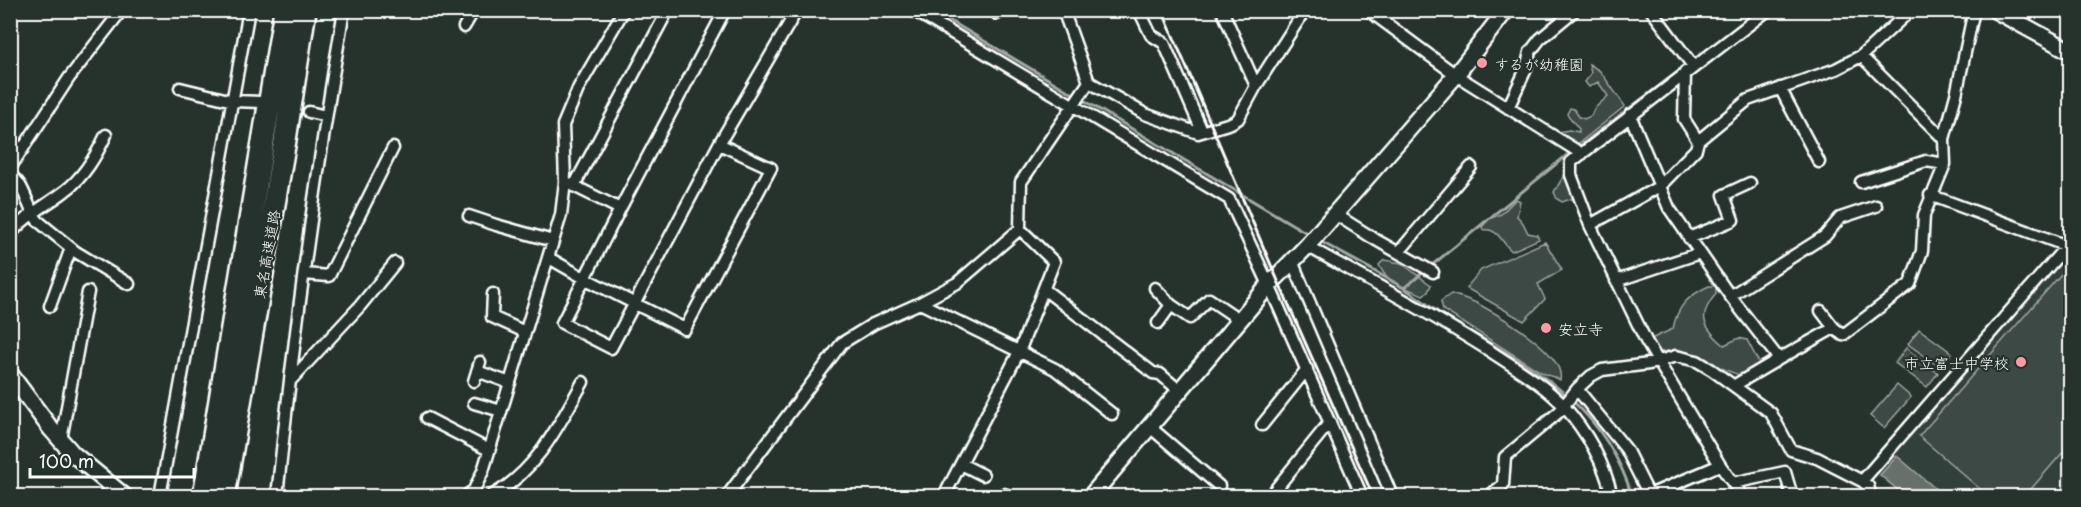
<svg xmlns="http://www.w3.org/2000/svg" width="2081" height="507" viewBox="0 0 2081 507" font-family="'Playpen Sans','Klee One',sans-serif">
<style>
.built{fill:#333f3a}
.green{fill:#3e4944;stroke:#9ea4a2;stroke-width:1.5}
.water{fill:#67706c;stroke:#a4a9a7;stroke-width:1.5}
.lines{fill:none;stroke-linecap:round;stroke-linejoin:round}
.stream{stroke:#a4a9a7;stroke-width:3}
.street-casing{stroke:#fff;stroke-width:15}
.secondary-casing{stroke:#fff;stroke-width:20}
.highway-casing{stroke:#fff;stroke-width:26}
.street{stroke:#26332d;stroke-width:10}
.secondary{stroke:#26332d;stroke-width:15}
.highway{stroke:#26332d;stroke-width:21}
.rail{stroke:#fff;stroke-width:3}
.poi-dot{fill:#ff9aa2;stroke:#26332d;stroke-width:2}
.labels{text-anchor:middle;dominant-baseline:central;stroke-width:4.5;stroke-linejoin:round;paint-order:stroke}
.poi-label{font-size:15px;fill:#fff;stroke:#26332d;text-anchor:start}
.street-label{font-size:15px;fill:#fff;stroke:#26332d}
</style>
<rect width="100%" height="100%" fill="#26332d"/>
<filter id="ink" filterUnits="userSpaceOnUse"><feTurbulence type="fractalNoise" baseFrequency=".0167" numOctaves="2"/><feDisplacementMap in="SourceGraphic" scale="12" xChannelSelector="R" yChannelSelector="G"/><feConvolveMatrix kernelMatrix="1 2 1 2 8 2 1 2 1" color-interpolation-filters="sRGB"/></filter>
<g filter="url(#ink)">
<!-- built -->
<path class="built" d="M2070,252V496H1901L1874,473Z"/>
<!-- green -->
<path class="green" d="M1589,64L1600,71L1625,106L1579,143H1574L1558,132L1569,130L1579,132V129L1567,114L1570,108L1574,109L1579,117L1584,119L1591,116L1594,109L1608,96L1598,82L1589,87L1585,82L1591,73Z
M1563,177L1567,179L1574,198L1562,202L1557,199L1554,192Z
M1516,199L1520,201L1517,216L1523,223L1528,233L1537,235L1539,239L1512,251C1502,244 1499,228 1484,230L1482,227L1489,219L1501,214Z
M1545,242L1562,270L1538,284L1545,299L1524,321L1466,288L1481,270Z
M1384,260L1401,263L1431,285L1428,292L1423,295C1407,288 1386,283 1379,265Z
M2070,264V444L2025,496H1988L1919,436Z
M1709,286H1716V294C1697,316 1703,327 1724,345L1739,338L1747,340L1759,363L1755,369L1740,375C1711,367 1687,344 1656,353L1651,339L1673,329C1677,306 1689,295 1709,286Z
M1451,294C1461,297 1472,300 1482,306C1502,317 1566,354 1560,380L1541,372L1443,310L1441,301Z
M1919,329L1952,353L1941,368L1908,344Z
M1906,348L1938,373L1927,387L1895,363Z
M1897,385L1911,397L1884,428L1870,416Z"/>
<!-- water -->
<path class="water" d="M1897,456L1944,496H1905L1880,475Z"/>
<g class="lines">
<!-- stream -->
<path class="stream" d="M932,10L1310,235
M1693,61L1709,49
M1578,147L1683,68
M1318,240C1346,256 1374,270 1402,287C1418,296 1431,308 1447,318C1528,366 1602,399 1632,496
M1404,288L1572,151"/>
<defs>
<path id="street" d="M725,10L620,209L562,323L611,348L719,144L797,10
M912,10L937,24L1229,199L1269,285L1362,496
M1063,10L1089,82L1145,114L1198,133L1231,123L1238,119L1256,86L1305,10
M1139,10L1151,35L1164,43L1202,131
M1222,10L1256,86
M1368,10L1456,75L1582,154
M1651,10L1693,66
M997,14L1002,10
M464,27L474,10
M1861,56L1944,139
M1685,72L1684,119L1698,141
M180,88L233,101L262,102
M1780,88L1819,162
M1508,108L1526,69L1530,52L1540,39L1575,10
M309,112L326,116
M1630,115L1669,208L1730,296L1779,359L1834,328L1843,335L1910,284L1922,251L1924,215L1945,164L1944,139L1956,95L1974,10
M10,143L23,149
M10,168L69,78L118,15L119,10
M10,175C26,185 26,207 38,221L76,252L129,284
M1861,182L1926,161L1945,164
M568,183L620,209
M574,186L668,10
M1930,195L2067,246
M1335,214L1376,240L1433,272
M469,216L496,225L553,241
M1590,225L1660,186L1696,149L1698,141L1748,100L1836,69L1861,56L1911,10
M10,235C24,216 47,205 65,191C84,177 96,156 106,135
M1689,238L1733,220L1724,195L1750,183
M1307,246C1369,281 1433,314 1493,353C1517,369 1543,384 1563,405C1586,431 1604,462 1612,496
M1399,252L1471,167
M549,258L584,278L685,329L771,168L719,144
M1292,261L1392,496
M304,274L329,276L393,148
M1616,281L1700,253
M1155,288L1171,305
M1045,290L1153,373L1160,374L1180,391
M493,294L492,317L525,332
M1730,296L1825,236L1840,218L1876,206
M920,303L1055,369L1112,414
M50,306L71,248
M1821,311L1834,328
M1158,323L1171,305L1190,318L1209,299L1240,320
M477,371L510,383
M290,381L360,306L395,263
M474,381L480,362
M1735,385L1779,359
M1577,389L1626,449L1649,495L1720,465
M474,403L501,411
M427,418L489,450
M1262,425L1307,369
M1150,427L1219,486
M61,440L88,292
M961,464L983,475
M1862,481L2070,242
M1733,483L1785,472L1792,496
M1004,494L1009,496
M160,496L249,10
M277,496C294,334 316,172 344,10
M466,496L474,490L483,471L561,215L565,182L563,125L579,87L624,10
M491,496C536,472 559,425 583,382
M727,496L842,343L873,324L920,303L957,283L1020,229L1021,182L1089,82
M944,496L1019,352L1054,262L1020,229
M1270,496L1330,422
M1489,496L1503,485L1505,457L1559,412L1577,389L1591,376L1602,370L1649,364L1676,356L1697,361L1712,370L1771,413L1791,450L1817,458L1862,481L1868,486L1871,496
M1742,496L1720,465L1646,341L1590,225L1571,175V162L1768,10"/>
<path id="secondary" d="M1995,10L2070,51
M10,374L51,429L73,454L124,496
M1091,496L1269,285L1307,246L1456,75L1506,10"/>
<path id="highway" d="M204,496L285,10
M224,496L285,140L305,10"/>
</defs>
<!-- street casing -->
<use href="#street" class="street-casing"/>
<!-- secondary casing -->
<use href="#secondary" class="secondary-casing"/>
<!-- highway casing -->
<use href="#highway" class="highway-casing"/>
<!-- street -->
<use href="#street" class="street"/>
<!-- secondary -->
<use href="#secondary" class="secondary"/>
<!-- highway -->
<use href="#highway" class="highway"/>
<!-- rail -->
<path class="rail" d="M1162,10L1271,265L1373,496"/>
</g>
</g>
<!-- markers -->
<g class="poi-dot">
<circle cx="1482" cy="63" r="6"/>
<circle cx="1546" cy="328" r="6"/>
<circle cx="2021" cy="362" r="6"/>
</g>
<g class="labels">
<!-- poi labels -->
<g class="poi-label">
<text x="1494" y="63">するが幼稚園</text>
<text x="1558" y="328">安立寺</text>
<text x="2009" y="362" text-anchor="end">市立富士中学校</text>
</g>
<!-- street labels -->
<g class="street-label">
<text transform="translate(266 254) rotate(-80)">東名高速道路</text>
</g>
</g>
<!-- margin -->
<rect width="2081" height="507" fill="none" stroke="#26332d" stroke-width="36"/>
<rect x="18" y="18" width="2045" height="471" fill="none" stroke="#fff" stroke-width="2" filter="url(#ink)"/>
<!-- scale -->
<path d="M30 468v9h164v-9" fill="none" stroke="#ffffff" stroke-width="3"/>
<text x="39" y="468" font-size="18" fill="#ffffff" stroke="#26332d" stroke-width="4.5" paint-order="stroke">100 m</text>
</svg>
